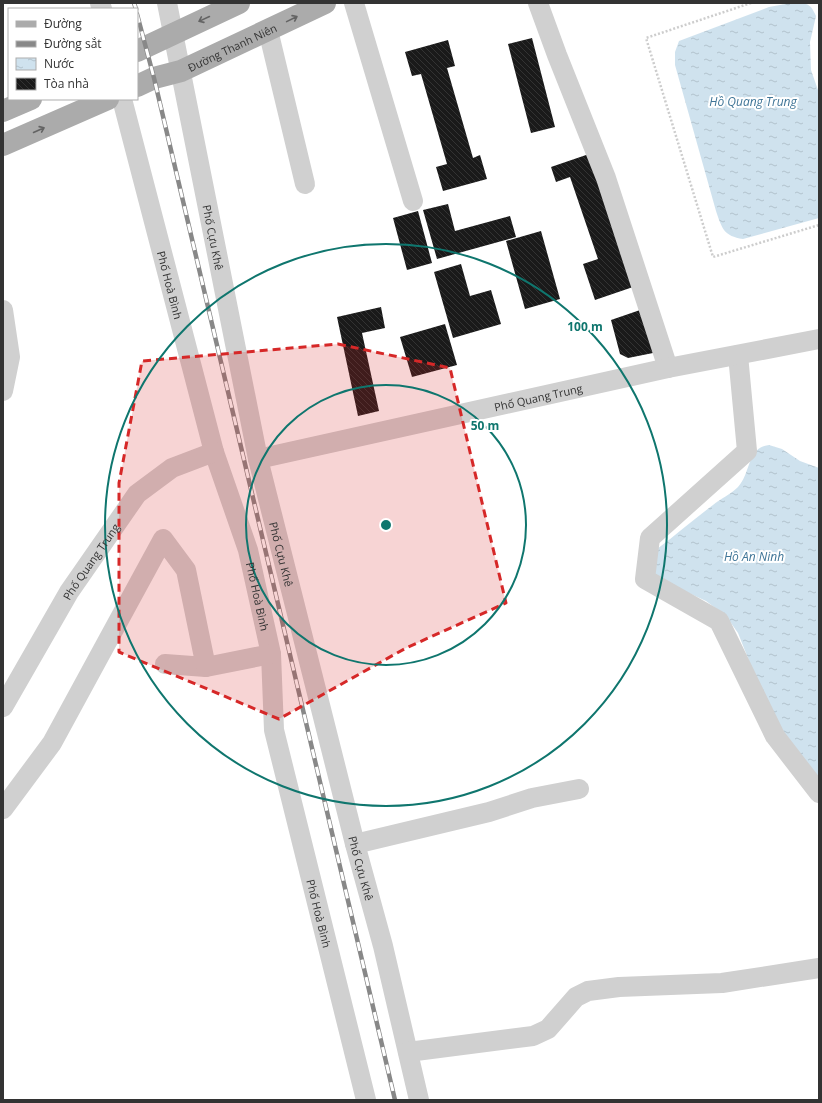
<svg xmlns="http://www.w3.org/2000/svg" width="822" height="1103" viewBox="0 0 822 1103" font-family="'Open Sans',sans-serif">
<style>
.water{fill:url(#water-ripples)}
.building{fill:url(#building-back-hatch)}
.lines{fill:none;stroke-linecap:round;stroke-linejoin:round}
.path{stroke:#cdcdcd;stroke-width:2.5;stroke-dasharray:2 2;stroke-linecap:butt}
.minor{stroke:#d0d0d0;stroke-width:20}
.major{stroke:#ababab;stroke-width:22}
.rail-casing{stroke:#888;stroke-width:4.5}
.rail{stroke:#fff;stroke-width:3;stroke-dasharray:9;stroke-linecap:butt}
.oneway{stroke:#636363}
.marked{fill:#d62828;fill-opacity:0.2;stroke:#d62828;stroke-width:3;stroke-dasharray:8 5;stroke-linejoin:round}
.ring{fill:none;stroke:#0f766e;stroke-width:2}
.labels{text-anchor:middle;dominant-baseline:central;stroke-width:4;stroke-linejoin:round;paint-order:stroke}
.street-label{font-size:11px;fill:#333;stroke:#fff}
.water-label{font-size:12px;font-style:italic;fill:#3f7597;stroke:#fff}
.centre{fill:#0f766e;stroke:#fff;stroke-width:2}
.ring-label{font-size:12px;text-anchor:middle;font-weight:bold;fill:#0f766e;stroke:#fff;stroke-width:4;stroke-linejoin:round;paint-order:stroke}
</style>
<defs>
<pattern id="water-ripples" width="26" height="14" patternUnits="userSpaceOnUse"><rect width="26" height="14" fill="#cfe2ee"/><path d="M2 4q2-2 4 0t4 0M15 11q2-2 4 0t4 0" fill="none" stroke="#b2c2cd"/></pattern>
<pattern id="building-back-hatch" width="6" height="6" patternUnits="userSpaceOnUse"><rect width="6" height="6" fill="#1a1a1a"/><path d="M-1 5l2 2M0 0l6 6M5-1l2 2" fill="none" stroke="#333"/></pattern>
</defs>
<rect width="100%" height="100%" fill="#fff"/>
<!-- water -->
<path class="water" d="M791,3C806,3 810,2 816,16L810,42L811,70L819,93V218L743,239C724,236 722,229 716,211L675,65V52L679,41L769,7Z
M769,445L782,449L800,461L819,468V782L769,711L738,633L726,616L706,601L654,577L657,549C676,535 694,519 713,505C720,499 731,494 738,487C751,473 747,447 769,445Z"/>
<!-- building -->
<path class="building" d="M532,38L555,127L531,133L508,44Z
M448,40L455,66L447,68L473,158L480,155L487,179L443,191L436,167L447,164L421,74L412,76L405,52Z
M589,154L633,287L595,300L583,264L598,259L570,177L556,182L551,167Z
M448,204L455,231L510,216L516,237L437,259L423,210Z
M418,211L432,263L407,270L393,218Z
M541,231L560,299L525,309L506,241Z
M461,264L470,296L491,290L501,324L453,338L434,272Z
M381,307L385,328L362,333L379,411L358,416L337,317Z
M643,309L655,351L653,353L628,358L620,354L611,320Z
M445,324L457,365L412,377L400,337Z"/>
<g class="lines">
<!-- path -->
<path class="path" d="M751,3L646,38L713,257L819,225"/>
<!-- minor -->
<g class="minor">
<path d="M100,3L102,9"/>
<path id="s1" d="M167,3L258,459L355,844L383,946L419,1100"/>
<path d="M354,3L413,201"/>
<path d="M538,3L557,55L606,178L668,368"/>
<path d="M268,30L305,184"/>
<path id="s2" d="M122,99L214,452L248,550L271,654L274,730L366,1100"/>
<path d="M3,310L10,357L3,391"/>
<path d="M738,355L747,451L650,538L645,579L719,621L775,736L819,793"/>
<path id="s3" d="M258,459L668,368L819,339"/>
<path d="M165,664L206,667L271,654"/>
<path id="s4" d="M3,707L69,592L137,494L172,468L214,452"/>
<path d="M3,809L52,743L163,539L186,570L206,667"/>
<path d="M355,844L489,812L532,798L579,789"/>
<path d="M408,1052L533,1036L548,1029L576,997L588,991L619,987L722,983L819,968"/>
</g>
<!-- major -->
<g class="major">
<path d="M137,51L239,3"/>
<path id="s5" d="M137,86L154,78L181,71L325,3"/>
<path d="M3,111L31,99"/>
<path d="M3,145L108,99"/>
</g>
<defs>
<path id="rail" d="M134,3L136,9
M137,14L154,78L395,1100"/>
</defs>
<!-- rail casing -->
<use href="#rail" class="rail-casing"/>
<!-- rail -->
<use href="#rail" class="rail"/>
</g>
<!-- one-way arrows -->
<defs><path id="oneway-shaft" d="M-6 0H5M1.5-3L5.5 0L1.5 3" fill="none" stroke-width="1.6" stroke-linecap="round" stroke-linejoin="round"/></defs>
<g class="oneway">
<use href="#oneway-shaft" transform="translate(204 19) rotate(155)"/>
<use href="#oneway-shaft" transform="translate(292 19) rotate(-26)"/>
<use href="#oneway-shaft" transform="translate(39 130) rotate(-24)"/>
</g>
<!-- marked area -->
<path class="marked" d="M338,344L450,368L506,603L406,648L279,719L119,652V483L142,361Z"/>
<!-- distance rings -->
<g class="ring">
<circle cx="386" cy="525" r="140"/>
<circle cx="386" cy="525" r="281"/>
</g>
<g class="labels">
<!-- street labels -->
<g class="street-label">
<text stroke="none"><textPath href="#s5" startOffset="103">Đường Thanh Niên</textPath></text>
<text stroke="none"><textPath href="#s1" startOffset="239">Phố Cựu Khê</textPath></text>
<text stroke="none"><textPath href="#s2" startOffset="192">Phố Hoà Bình</textPath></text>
<text stroke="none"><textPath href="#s3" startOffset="287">Phố Quang Trung</textPath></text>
<text stroke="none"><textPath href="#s1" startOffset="563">Phố Cựu Khê</textPath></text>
<text stroke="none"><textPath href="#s4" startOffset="170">Phố Quang Trung</textPath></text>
<text stroke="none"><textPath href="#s2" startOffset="516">Phố Hoà Bình</textPath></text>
<text stroke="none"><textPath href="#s1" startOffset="887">Phố Cựu Khê</textPath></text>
<text stroke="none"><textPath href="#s2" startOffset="840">Phố Hoà Bình</textPath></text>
</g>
<!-- water labels -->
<g class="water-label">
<text x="753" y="101">Hồ Quang Trung</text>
<text x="754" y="556">Hồ An Ninh</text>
</g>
</g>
<circle cx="386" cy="525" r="6" class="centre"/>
<g class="ring-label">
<text x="585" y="331">100 m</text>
<text x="485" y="430">50 m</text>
</g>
<!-- border -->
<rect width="822" height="1103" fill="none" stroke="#333333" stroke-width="8"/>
<!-- legend -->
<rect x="8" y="8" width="130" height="92" fill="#ffffff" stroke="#adadad"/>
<rect x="16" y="21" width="20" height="6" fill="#ababab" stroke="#adadad"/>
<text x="44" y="28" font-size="12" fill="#333333">Đường</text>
<rect x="16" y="41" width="20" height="6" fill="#888888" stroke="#adadad"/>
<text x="44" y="48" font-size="12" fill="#333333">Đường sắt</text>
<rect x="16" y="58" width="20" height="12" fill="url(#water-ripples)" stroke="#adadad"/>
<text x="44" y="68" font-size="12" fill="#333333">Nước</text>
<rect x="16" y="78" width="20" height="12" fill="url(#building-back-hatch)" stroke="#adadad"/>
<text x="44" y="88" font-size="12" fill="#333333">Tòa nhà</text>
</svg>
